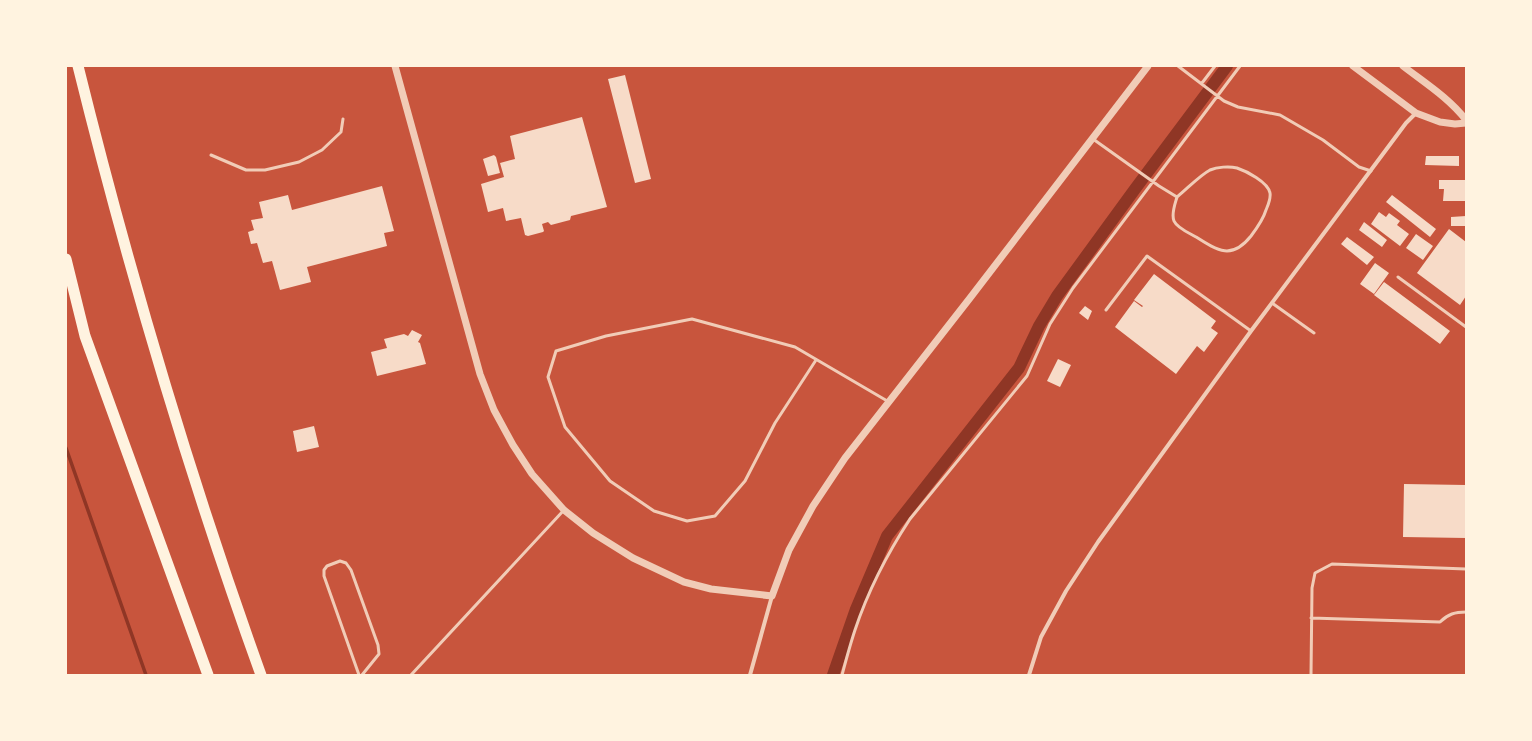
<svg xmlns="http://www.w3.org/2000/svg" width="1532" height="741" viewBox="0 0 1532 741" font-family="'Noto Sans',sans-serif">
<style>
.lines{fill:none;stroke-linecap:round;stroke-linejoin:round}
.stream{stroke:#8f3625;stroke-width:3.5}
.canal{stroke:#8f3625;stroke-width:12}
.building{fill:#f7dbc8}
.service{stroke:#f1ccb7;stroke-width:3}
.minor{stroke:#f1ccb7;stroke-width:4}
.tertiary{stroke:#f1ccb7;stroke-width:7}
.motorway{stroke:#fff3e0;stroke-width:11}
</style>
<rect width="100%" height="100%" fill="#c8553d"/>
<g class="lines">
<!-- stream -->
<path class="stream" d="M66,448L146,675"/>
<!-- canal -->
<path class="canal" d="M833,675L856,609L887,536L1019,368L1039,326L1057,296L1135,189L1227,66"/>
</g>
<!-- building -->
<path class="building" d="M625,75L651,179L635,183L608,79Z
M582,117L607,207L571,216L570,220L551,225L548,222L542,224L544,231L543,232L528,236L525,235L521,218L506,221L503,208L488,212L481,184L504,177L500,163L515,159L510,136Z
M494,155L496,157L500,173L488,176L483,159Z
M1426,156H1459V166L1425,165Z
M1439,180H1466V201H1443L1444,189H1439Z
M382,186L394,231L384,233L387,246L307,267L311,282L280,290L272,261L263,263L257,243L251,244L248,232L254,230L251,220L263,218L259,202L288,195L292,210Z
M1392,195L1436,229L1430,237L1386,202Z
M1379,212L1386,217L1389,213L1400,221L1397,225L1409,234L1400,246L1371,224Z
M1466,216V226H1451V217Z
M1364,222L1387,240L1382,247L1359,230Z
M1449,229L1466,242V296L1460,305L1417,273Z
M1416,234L1433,246L1423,260L1406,248Z
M1347,237L1374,257L1367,265L1341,244Z
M1375,263L1389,273L1374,294L1360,284Z
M1154,274L1216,321L1211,328L1218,333L1204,352L1197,346L1176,374L1115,327L1134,301L1142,307L1143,306L1134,300Z
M1384,282L1450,331L1440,344L1374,295Z
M1085,306L1092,311L1088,320L1079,313Z
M412,330L422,335L418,342L420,343L426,364L377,376L371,352L387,348L384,339L404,334L408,336Z
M1058,359L1071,365L1060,387L1047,381Z
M314,426L319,447L297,452L293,431Z
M1404,484L1466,485V538L1403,537Z"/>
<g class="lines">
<!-- service -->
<path class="service" d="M1178,66L1224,101L1238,107L1280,115L1323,140L1359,167L1371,171
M1202,83L1215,66
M1093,139L1159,186L1177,197C1187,189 1199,176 1210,170C1217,167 1229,166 1237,168C1246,171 1268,182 1270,193C1271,199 1268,205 1266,210C1263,220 1257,228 1251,236C1232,260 1218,251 1196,237C1189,233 1177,228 1174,221C1171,214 1175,204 1177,197
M211,155L246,170H265L299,162L322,150L341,132L343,119
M1398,277L1466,327
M1272,303L1314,333
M1106,310L1147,256L1251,331
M816,360L775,423L745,481L715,516L687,521L654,511L610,481L565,427L548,377L556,351L606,336L692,319L795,347L889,402
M1311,618L1440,622C1448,614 1455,612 1466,612
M359,675L324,576V570L327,566L340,561L346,563L351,570L378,645L379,654L362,675
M411,675L564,510
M842,675C846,660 850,645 855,630C868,591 887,554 910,519L1027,376L1050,324L1073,288L1240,66
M1311,675L1312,588L1315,573L1332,564L1466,569"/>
<!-- minor -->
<path class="minor" d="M750,675L772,596
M1029,675L1041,637L1066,591L1098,542L1251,331L1406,123L1416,113"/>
<!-- tertiary -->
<path class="tertiary" d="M395,66L480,374L494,410L513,445L532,474L564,510L593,533L633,558L684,582L711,589L772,596L789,550L813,506L845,458L970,298L1148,66
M1353,66L1416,113L1440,122L1455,124L1466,123
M1403,66C1425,83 1449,98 1466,120"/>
<!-- motorway -->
<path class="motorway" d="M78,66C129,272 189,475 261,675
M66,259L85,336L208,675"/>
</g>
<!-- border -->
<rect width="1532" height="741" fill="none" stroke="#fff3e0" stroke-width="134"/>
</svg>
